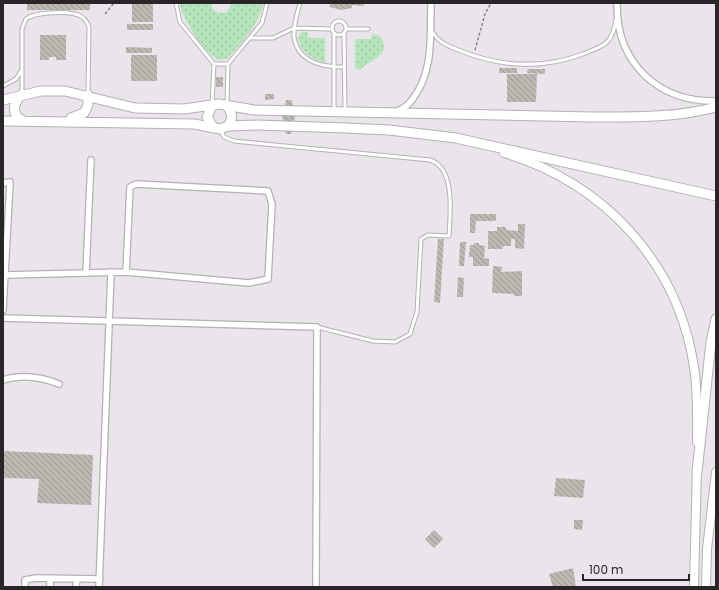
<svg xmlns="http://www.w3.org/2000/svg" width="719" height="590" viewBox="0 0 719 590" font-family="Poppins,sans-serif">
<style>
.grass{fill:url(#grass-dots)}
.building{fill:url(#building-back-hatch)}
.lines{fill:none;stroke-linecap:round;stroke-linejoin:round}
.lane-casing{stroke:#b4b0b5;stroke-width:5}
.street-casing{stroke:#b4b0b5;stroke-width:8}
.secondary-casing{stroke:#b4b0b5;stroke-width:10}
.primary-casing{stroke:#b4b0b5;stroke-width:11}
.path{stroke:#898589;stroke-width:1.5;stroke-dasharray:3 2;stroke-linecap:butt}
.lane{stroke:#fff;stroke-width:3}
.street{stroke:#fff;stroke-width:5.5}
.secondary{stroke:#fff;stroke-width:8}
.primary{stroke:#fff;stroke-width:9}
</style>
<defs>
<pattern id="grass-dots" width="8" height="8" patternUnits="userSpaceOnUse"><rect width="8" height="8" fill="#b6e5bb"/><path d="M2 2h.1M6 6h.1" fill="none" stroke="#9cc4a1" stroke-width="1.8" stroke-linecap="round"/></pattern>
<pattern id="building-back-hatch" width="6" height="6" patternUnits="userSpaceOnUse"><rect width="6" height="6" fill="#bcb8b2"/><path d="M-1 5l2 2M0 0l6 6M5-1l2 2" fill="none" stroke="#999591"/></pattern>
</defs>
<rect width="100%" height="100%" fill="#eae5eb"/>
<!-- grass -->
<path class="grass" d="M180,3H212V8L218,13H225L230,8L231,3H263C260,25 242,41 228,58L221,60C207,59 181,17 180,3Z
M302,32H308V38H325V63C312,59 299,51 298,37Z
M372,34C376,34 380,35 382,39C391,55 368,61 360,70L355,68V39H371Z"/>
<!-- building -->
<path class="building" d="M132,3H153V22H132Z
M330,3H364V6L352,5V8L341,10L330,7Z
M27,4H90V10H27Z
M127,24H153V30H127Z
M40,35H66V60H56V57H49V60H40Z
M126,47L152,48V53H126Z
M131,55H157V81H131Z
M499,68H517V73H499Z
M528,69H545V74L527,73Z
M507,74H537L536,102H507Z
M216,77H223V87H216Z
M265,94H274V99L265,100Z
M286,100H292L295,117L291,134H286L282,117Z
M470,214H496V220L494,221H476L475,233H470Z
M518,224H525L524,249L515,248V239H511V246H503V249H488V231H497V227H506V230L518,231Z
M438,239H444L440,303L434,302Z
M460,242H466L464,266H459Z
M474,243H479V245L485,246L484,258L489,259V266H473V257H469L470,245H474Z
M493,266L502,267L501,272L522,271V296H514V294L492,293Z
M458,277L464,278L463,297H457Z
M3,451L93,455L91,505L37,503L39,479L3,478Z
M556,478L585,480L583,498L554,496Z
M574,520H583L582,530L574,529Z
M434,530L443,539L434,548L425,539Z
M573,568L576,587H553L549,574Z"/>
<g class="lines">
<defs>
<path id="lane" d="M176,3L180,22L214,64L212,104
M300,3C297,14 293,26 294,37C298,63 323,67 344,67
M332 28a7 7 0 1 1 14 0a7 7 0 1 1-14 0Z
M346,29H368
M432,31C437,42 450,47 461,51C501,67 543,69 583,54C591,50 602,48 608,41C613,35 615,27 616,19
M344,33L345,110
M334,34V110
M250,38H273L294,28L331,29
M214,64H228
M3,86L16,79L21,71
M22,93V29L26,19C35,12 72,10 82,17C86,20 88,23 89,28L88,93
M227,104L228,64L262,23L267,3
M221,131L224,137L234,141L430,160C456,168 450,215 449,236L428,235L421,239L417,312L410,334L395,342L373,341L317,327"/>
<path id="street" d="M617,3C616,62 657,102 716,101
M397,111C403,109 408,105 412,100C434,72 430,36 431,3
M3,183L10,182L3,310
M86,273L91,160
M5,275L126,272L249,283L268,279L272,204L268,191L136,184L130,187L126,272
M3,318L317,327L316,587
M3,380C22,374 41,377 59,384
M25,587V580L36,578L100,579
M50,587V578
M76,587L77,579
M99,587L111,272"/>
<path id="secondary" d="M504,153C604,183 678,262 694,367C698,392 697,417 697,442
M694,587L697,466
M706,587L707,549L716,472"/>
<path id="primary" d="M22,94C13,104 10,115 24,121
M3,100L41,91H65L135,108L184,109L219,104L254,110L592,117C633,117 676,118 716,107
M212,106L207,117L213,127
M227,106C233,113 233,119 228,126
M71,118L84,113L88,105V95
M3,121L194,124L220,129L228,126L257,125L346,128L389,130L456,138L716,196
M697,472L711,342L716,319"/>
</defs>
<!-- lane casing -->
<use href="#lane" class="lane-casing"/>
<!-- street casing -->
<use href="#street" class="street-casing"/>
<!-- secondary casing -->
<use href="#secondary" class="secondary-casing"/>
<!-- primary casing -->
<use href="#primary" class="primary-casing"/>
<!-- path -->
<path class="path" d="M515,3H535
M105,14L114,3
M475,50L485,14L491,3"/>
<!-- lane -->
<use href="#lane" class="lane"/>
<!-- street -->
<use href="#street" class="street"/>
<!-- secondary -->
<use href="#secondary" class="secondary"/>
<!-- primary -->
<use href="#primary" class="primary"/>
</g>
<!-- border -->
<rect width="719" height="590" fill="none" stroke="#282628" stroke-width="8"/>
<!-- scale -->
<path d="M583 574v6h106v-6" fill="none" stroke="#282628" stroke-width="2"/>
<text x="589" y="574" font-size="12" fill="#282628" stroke="#eae5eb" stroke-width="3" paint-order="stroke">100 m</text>
</svg>
